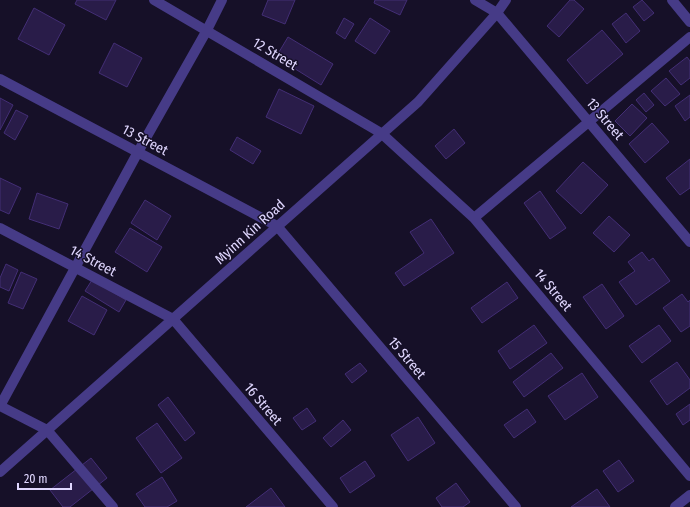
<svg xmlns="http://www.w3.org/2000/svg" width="690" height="507" viewBox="0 0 690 507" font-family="'Fira Sans Condensed',sans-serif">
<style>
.building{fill:#291c49;stroke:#432e75}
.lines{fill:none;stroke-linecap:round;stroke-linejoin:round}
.minor{stroke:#463b87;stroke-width:10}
.labels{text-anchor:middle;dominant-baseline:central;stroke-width:3;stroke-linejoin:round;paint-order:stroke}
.street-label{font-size:14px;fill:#e0d7ff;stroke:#161028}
</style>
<rect width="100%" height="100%" fill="#161028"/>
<!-- building -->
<path class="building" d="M77,0H116L106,20L75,4Z
M268,0H295L285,24L262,15Z
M375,0H407L400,15L374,3Z
M570,0H574L584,9L559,37L547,26Z
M642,0L654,13L644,21L633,7Z
M34,8L65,25L49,55L18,39Z
M626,13L640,31L626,43L612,24Z
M344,18L354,24L345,39L336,33Z
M370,18L390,31L375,54L355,41Z
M602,30L623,54L587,84L567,60Z
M288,37L333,64L321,85L276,57Z
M114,43L142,58L127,87L99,73Z
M687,57L690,61V78L681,85L669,71Z
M666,78L680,94L665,106L651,91Z
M279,89L314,106L301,134L266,117Z
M644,93L654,105L646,112L636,100Z
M690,95V117L685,121L675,106Z
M0,98L13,105L0,130Z
M632,104L647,118L630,136L615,121Z
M16,110L28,116L15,140L4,133Z
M652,123L669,142L645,163L629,144Z
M454,129L465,143L446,159L435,146Z
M237,137L261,151L253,164L230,150Z
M690,159V188L680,195L666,178Z
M583,162L608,185L581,214L556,191Z
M0,178L21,188L9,214L0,210Z
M540,191L566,228L550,239L524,203Z
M37,193L68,204L59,229L29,219Z
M145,200L171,216L157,240L131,223Z
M609,216L630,235L614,252L593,233Z
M431,219L454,253L404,286L395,273L424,253L410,232Z
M130,228L162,247L147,272L115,252Z
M642,252L649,261L653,258L670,281L636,305L619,282L635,271L628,262Z
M6,264L18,270L9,291L0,287V278Z
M21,272L37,279L23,309L8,303Z
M92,280L126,300L119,312L85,291Z
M507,282L518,298L482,323L471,308Z
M602,284L624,316L606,329L583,297Z
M682,294L688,302L690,300V326L681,332L663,308Z
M82,296L107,310L94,335L68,321Z
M534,325L547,343L510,369L498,351Z
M659,325L671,341L642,363L629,346Z
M551,353L563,368L524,397L513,382Z
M677,362L690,380V388L667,405L650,381Z
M360,363L367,371L352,383L345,374Z
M582,373L598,397L565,420L548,396Z
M168,397L195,433L185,441L158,405Z
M690,404V420L683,425L676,414Z
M307,408L316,421L302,430L293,418Z
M527,409L536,422L514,438L504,425Z
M418,417L435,443L408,461L391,435Z
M343,420L351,430L331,447L323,438Z
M157,423L182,458L161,473L136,438Z
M91,458L107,478L70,507H63L50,490Z
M619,460L634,481L618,492L603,471Z
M365,461L375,476L350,493L340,478Z
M162,477L177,501L167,507H145L136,494Z
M456,483L470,502L463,507H442L436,498Z
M271,488L285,507H246Z
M597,489L610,507H571Z"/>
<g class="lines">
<!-- minor -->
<path class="minor" d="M154,0L381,133L474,218L690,476
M475,0L497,13L690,242
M672,0L690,22
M0,79L277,226L516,507
M474,218L690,37
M0,228L173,319L333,507
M0,406L138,152L207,30L222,0
M0,406L47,430L113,507
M0,472L418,102L497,13L506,0
M675,507L690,495"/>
</g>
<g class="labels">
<!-- street labels -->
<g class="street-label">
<text transform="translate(275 54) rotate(31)">12 Street</text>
<text transform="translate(605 119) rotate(50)">13 Street</text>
<text transform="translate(145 140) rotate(28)">13 Street</text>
<text transform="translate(250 232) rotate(-42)">Myinn Kin Road</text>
<text transform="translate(93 261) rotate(28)">14 Street</text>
<text transform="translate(553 290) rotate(50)">14 Street</text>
<text transform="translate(407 358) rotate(50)">15 Street</text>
<text transform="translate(263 404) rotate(50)">16 Street</text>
</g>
</g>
<!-- scale -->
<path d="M18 483v6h53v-6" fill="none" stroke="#e0d7ff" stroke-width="2"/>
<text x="24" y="483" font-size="12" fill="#e0d7ff" stroke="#161028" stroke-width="3" paint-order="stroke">20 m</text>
</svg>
